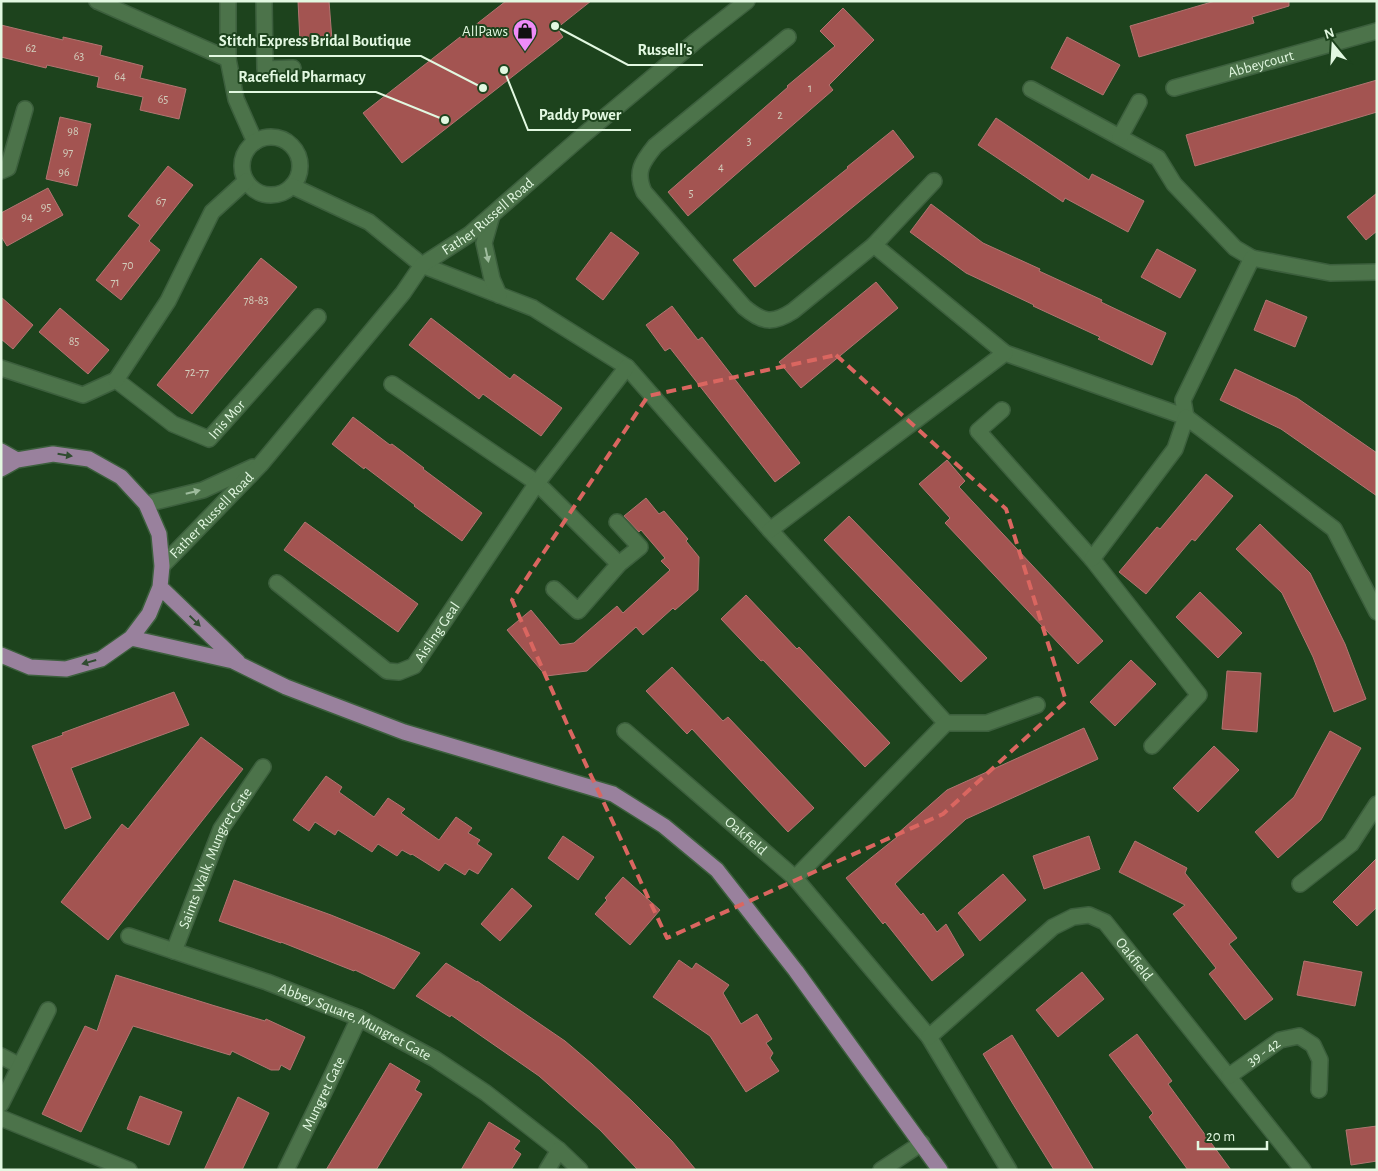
<svg xmlns="http://www.w3.org/2000/svg" width="1378" height="1171" viewBox="0 0 1378 1171" font-family="'Alegreya Sans',sans-serif">
<style>
.building{fill:#a35451;stroke:#b17571}
.lines{fill:none;stroke-linecap:round;stroke-linejoin:round}
.minor-casing{stroke:#3c5f3d;stroke-width:18}
.major-casing{stroke:#3c5f3d;stroke-width:18}
.minor{stroke:#4c734a;stroke-width:15}
.major{stroke:#99819d;stroke-width:15}
.oneway{fill:#9ebc9d}
.oneway2{fill:#304c30}
.marked{fill:none;stroke:#da6660;stroke-width:4;stroke-dasharray:10 6;stroke-linejoin:round}
.labels{text-anchor:middle;dominant-baseline:central;stroke-width:4;stroke-linejoin:round;paint-order:stroke}
.number-label{font-size:12px;fill:#d2cfbd}
.poi-label{font-size:15px;fill:#e2f8e1;stroke:#1d431d;text-anchor:end}
.street-label{font-size:15px;fill:#e2f8e1;stroke:#1d431d}
.leader{fill:none;stroke:#e2f8e1;stroke-width:2}
.callout-dot{fill:#e2f8e1;stroke:#1d431d;stroke-width:2}
.callout-label{font-size:16px;text-anchor:middle;font-weight:bold;fill:#e2f8e1;stroke:#1d431d;stroke-width:4;stroke-linejoin:round;paint-order:stroke}
</style>
<rect width="100%" height="100%" fill="#1d431d"/>
<!-- building -->
<path class="building" d="M298,1H329L332,40L300,42Z
M506,1H591L557,28L563,37L402,163L363,113Z
M1215,1H1289V6L1252,17L1254,23L1139,57L1130,26Z
M843,8L874,40L829,85L833,90L688,216L668,192L788,87L787,86L835,46L820,31Z
M1,25L63,40V37L102,46L100,55L143,66L140,78L186,89L179,119L140,110L143,97L97,87L99,77L47,65L46,68L1,57Z
M1067,37L1120,65L1103,95L1051,68Z
M1377,80V112L1195,166L1186,135Z
M60,117L91,124L77,186L46,179Z
M996,118L1089,180L1092,174L1144,201L1128,232L1065,198L1063,202L978,145Z
M893,130L914,157L755,287L733,260L848,168L847,167Z
M168,166L193,185L149,241L160,250L121,300L96,280L140,225L128,216Z
M48,188L63,215L7,246L1,236V213Z
M1377,193V231L1366,240L1347,217Z
M931,204L983,243L1040,269L1039,271L1102,300L1101,302L1166,333L1152,365L1098,339L1100,337L1033,306L1034,305L966,273L910,232Z
M611,232L639,253L603,300L576,279Z
M1157,249L1196,270L1180,298L1141,277Z
M261,258L297,287L192,414L157,385Z
M876,282L898,308L801,388L779,362Z
M1,297L33,325L13,349L1,339Z
M1266,300L1307,317L1295,347L1254,330Z
M672,306L698,340L702,337L800,463L775,482L670,348L665,351L646,325Z
M60,308L109,350L88,374L39,332Z
M431,318L510,379L514,374L562,408L541,436L483,394L479,399L409,345Z
M1235,369L1297,398L1377,453V496L1281,429L1220,400Z
M353,417L390,445L392,444L424,468L423,469L482,513L462,541L414,506L415,505L365,467L364,469L332,444Z
M947,460L965,481L959,487L1103,641L1078,664L945,523L950,518L919,484Z
M1206,474L1233,496L1195,541L1192,539L1146,594L1119,572L1157,527L1160,529Z
M646,498L659,514L664,511L688,539L686,541L699,557L698,590L675,610L673,608L643,635L636,627L587,671L546,676L507,630L531,610L560,645L574,643L617,606L623,613L670,570L661,561L665,558L641,530L639,532L624,516Z
M849,516L987,658L961,682L824,540Z
M305,522L418,604L398,632L284,550Z
M1260,524L1310,573L1345,644L1366,699L1334,712L1313,657L1282,593L1236,549Z
M1200,592L1242,633L1218,658L1176,617Z
M746,595L797,649L799,647L890,743L865,767L763,660L761,661L721,619Z
M1131,660L1156,684L1115,726L1090,702Z
M672,667L723,721L728,717L814,808L788,832L692,729L687,734L646,691Z
M1227,671L1261,673L1257,732L1222,729Z
M174,692L189,725L71,768L91,818L65,829L32,746L63,735L62,733Z
M1084,728L1098,759L966,819L895,884L921,915L923,913L937,932L946,924L964,955L932,981L885,922L883,924L846,878L897,837L896,835L947,790Z
M1330,731L1361,748L1321,820L1278,858L1255,832L1294,797Z
M201,737L243,769L108,940L61,902L122,824L128,829Z
M1214,746L1239,770L1198,812L1173,788Z
M326,776L342,787L339,792L374,817L388,798L405,809L401,813L439,840L456,817L472,828L468,833L480,840L477,844L492,854L478,874L469,869L465,875L445,863L439,871L412,854L411,855L402,850L397,856L378,844L372,852L338,830L335,835L315,822L309,831L293,820Z
M563,836L594,857L578,880L548,858Z
M1089,836L1100,869L1044,889L1033,856Z
M1135,841L1187,868L1185,873L1237,938L1229,944L1273,999L1245,1020L1209,974L1216,968L1173,914L1185,905L1119,872Z
M1377,858V907L1357,926L1333,902Z
M1003,874L1026,900L980,941L958,913Z
M623,877L660,910L630,945L595,914L607,900L605,898Z
M234,880L331,915L385,937L420,953L394,989L355,970L354,971L281,942V943L219,921Z
M512,888L532,906L500,941L481,924Z
M679,960L692,969L696,963L729,985L723,993L741,1024L757,1014L772,1039L766,1043L773,1053L770,1058L779,1071L746,1092L710,1036L653,997Z
M1304,961L1362,972L1355,1006L1297,995Z
M446,963L477,982V981L565,1041L592,1064L632,1101L672,1141L696,1170H638L600,1130L539,1076L451,1015L450,1017L416,996Z
M1082,972L1104,999L1058,1037L1036,1010Z
M116,975L212,1005L265,1021L266,1019L305,1037L290,1070L281,1065L279,1070H271L232,1051L230,1055L133,1026L81,1132L42,1114L85,1026L97,1031Z
M1137,1034L1172,1081L1168,1084L1231,1170H1188L1149,1117L1153,1113L1109,1055Z
M1012,1035L1049,1095L1094,1170H1054L1013,1104L983,1054Z
M390,1063L420,1081L415,1090L422,1094L376,1170H326Z
M140,1096L182,1112L169,1145L127,1129Z
M238,1097L269,1113L242,1170H204Z
M489,1122L520,1141L514,1149L521,1154L511,1170H461Z
M1377,1126V1161L1351,1165L1346,1130Z"/>
<g class="lines">
<defs>
<g id="minor">
<path d="M97,1L228,59"/>
<path d="M228,1V59L236,99L255,142"/>
<path d="M264,1L265,69L293,68"/>
<path id="s1" d="M1174,88L1377,31"/>
<path d="M1031,89L1158,158L1174,184L1235,248L1252,258"/>
<path d="M1120,137L1139,102"/>
<circle cx="271" cy="166" r="29"/>
<path d="M1,171L8,168L25,109"/>
<path d="M292,186L369,222L422,265L533,308L627,367L770,530L946,723"/>
<path d="M492,215L484,243L492,279L499,295"/>
<path d="M874,245L934,181"/>
<path d="M1005,353L1186,417L1183,400L1252,258L1330,273L1377,272"/>
<path id="s2" d="M1,368L83,395L116,380L173,424L209,439L318,317"/>
<path d="M116,380L168,301L212,212L246,181"/>
<path d="M392,384L537,483L619,564"/>
<path d="M1002,410L978,431L1092,559L1199,695L1152,746"/>
<path d="M146,504L203,490L253,467"/>
<path d="M770,530L1005,353L874,245L793,311C773,324 763,323 744,307L644,192C635,172 642,162 655,146L788,37"/>
<path d="M1092,559L1175,449L1186,417L1334,529L1377,612"/>
<path id="s3" d="M162,566L261,464L403,293L422,265L470,234L581,137L697,40L747,1"/>
<path id="s4" d="M277,583L387,671L399,672L414,666L537,483L627,367"/>
<path d="M554,589L578,611L619,564L640,547L617,522"/>
<path id="s5" d="M625,731L795,878L929,1037L1009,1170"/>
<path d="M795,878L946,723H987L1037,705"/>
<path d="M1300,884L1351,844L1377,804"/>
<path id="s6" d="M129,936L267,982L359,1018L435,1059L486,1093L559,1150"/>
<path id="s7" d="M174,951L221,829L263,767"/>
<path id="s8" d="M929,1037L1053,927L1073,917L1089,915L1105,922L1303,1170"/>
<path d="M1,1056L20,1066"/>
<path id="s9" d="M1229,1076L1280,1040L1299,1036L1313,1045L1320,1060L1319,1090"/>
<path d="M1,1104L48,1010"/>
<path d="M1,1118L129,1170"/>
<path id="s10" d="M286,1170L328,1084L359,1018"/>
<path d="M547,1170L559,1150L580,1170"/>
<path d="M881,1170L922,1143"/>
</g>
<path id="major" d="M1,451L17,460
M1,469L17,460L53,454L89,459L121,477L146,504L159,534L162,566L160,587L149,614L131,638L101,659L66,669L30,667L1,655
M160,587L238,662
M131,638L233,661L286,687L404,732L613,794L664,826L717,870L796,971L940,1170"/>
</defs>
<!-- minor casing -->
<use href="#minor" class="minor-casing"/>
<!-- major casing -->
<use href="#major" class="major-casing"/>
<!-- minor -->
<use href="#minor" class="minor"/>
<!-- major -->
<use href="#major" class="major"/>
</g>
<!-- one-way arrows -->
<defs><path id="oneway-solid" d="M-6-.8H1V-3.2L6.5 0L1 3.2V.8H-6Z" transform="scale(1.25)"/></defs>
<g class="oneway">
<use href="#oneway-solid" transform="translate(487 255) rotate(78)"/>
<use href="#oneway-solid" transform="translate(193 492) rotate(-14)"/>
</g>
<g class="oneway2">
<use href="#oneway-solid" transform="translate(65 455) rotate(9)"/>
<use href="#oneway-solid" transform="translate(195 621) rotate(44)"/>
<use href="#oneway-solid" transform="translate(89 662) rotate(164)"/>
</g>
<!-- marked area -->
<path class="marked" d="M836,355L1006,509L1066,701L943,814L667,938L567,724L512,600L648,396Z"/>
<!-- icons -->
<defs>
<symbol id="shop-pin" viewBox="-11 -11 22 30"><path d="M0 17L-7.5 6A9.5 9.5 0 1 1 7.5 6Z" fill="#ee8cf8" stroke="#1d431d"/><path d="M-5-2.5h2.3a2.7 3.5 0 0 1 5.4 0H5L5.5 6h-11ZM-1.5-2.5h3a1.5 2.3 0 0 0-3 0Z" fill="#111"/></symbol>
</defs>
<g fill-rule="evenodd">
<use href="#shop-pin" x="511" y="17" width="28" height="38"/>
</g>
<g class="labels">
<!-- number labels -->
<g class="number-label">
<text x="31" y="48">62</text>
<text x="79" y="56">63</text>
<text x="120" y="76">64</text>
<text x="810" y="88">1</text>
<text x="163" y="99">65</text>
<text x="780" y="115">2</text>
<text x="73" y="131">98</text>
<text x="749" y="141">3</text>
<text x="68" y="152">97</text>
<text x="721" y="167">4</text>
<text x="64" y="172">96</text>
<text x="691" y="193">5</text>
<text x="161" y="201">67</text>
<text x="46" y="207">95</text>
<text x="27" y="217">94</text>
<text x="128" y="265">70</text>
<text x="115" y="282">71</text>
<text x="256" y="300">78-83</text>
<text x="74" y="341">85</text>
<text x="197" y="372">72-77</text>
</g>
<!-- poi labels -->
<g class="poi-label">
<text x="508" y="31">AllPaws</text>
</g>
<!-- street labels -->
<g class="street-label">
<text stroke="none"><textPath href="#s1" startOffset="90">Abbeycourt</textPath></text>
<text stroke="none"><textPath href="#s3" startOffset="480">Father Russell Road</textPath></text>
<text stroke="none"><textPath href="#s2" startOffset="260">Inis Mor</textPath></text>
<text stroke="none"><textPath href="#s3" startOffset="71">Father Russell Road</textPath></text>
<text stroke="none"><textPath href="#s4" startOffset="210">Aisling Geal</textPath></text>
<text stroke="none"><textPath href="#s5" startOffset="160">Oakfield</textPath></text>
<text stroke="none"><textPath href="#s7" startOffset="102">Saints Walk, Mungret Gate</textPath></text>
<text stroke="none"><textPath href="#s8" startOffset="269">Oakfield</textPath></text>
<text stroke="none"><textPath href="#s6" startOffset="242">Abbey Square, Mungret Gate</textPath></text>
<text stroke="none"><textPath href="#s9" startOffset="42">39 - 42</textPath></text>
<text stroke="none"><textPath href="#s10" startOffset="85">Mungret Gate</textPath></text>
</g>
</g>
<!-- callouts -->
<path class="leader" d="M483 88L421 56H209M555 26L628 65H703M445 120L376 92H229M504 70L528 130H631"/>
<g class="callout-dot">
<circle cx="483" cy="88" r="5"/>
<circle cx="555" cy="26" r="5"/>
<circle cx="445" cy="120" r="5"/>
<circle cx="504" cy="70" r="5"/>
</g>
<g class="callout-label">
<text x="315" y="46">Stitch Express Bridal Boutique</text>
<text x="665" y="55">Russell's</text>
<text x="302" y="82">Racefield Pharmacy</text>
<text x="580" y="120">Paddy Power</text>
</g>
<!-- border -->
<rect width="1378" height="1171" fill="none" stroke="#e2f8e1" stroke-width="5"/>
<!-- north arrow -->
<g transform="translate(1333 45) rotate(342)" stroke="#1d431d" stroke-width="4" paint-order="stroke">
<path d="M0-4L9 19L0 12L-9 19Z" fill="#e2f8e1"/>
<text y="-8" font-size="14" font-weight="bold" text-anchor="middle" fill="#e2f8e1">N</text>
</g>
<!-- scale -->
<path d="M1198 1141v8h69v-8" fill="none" stroke="#e2f8e1" stroke-width="2.5"/>
<text x="1206" y="1141" font-size="15" fill="#e2f8e1" stroke="#1d431d" stroke-width="4" paint-order="stroke">20 m</text>
</svg>
